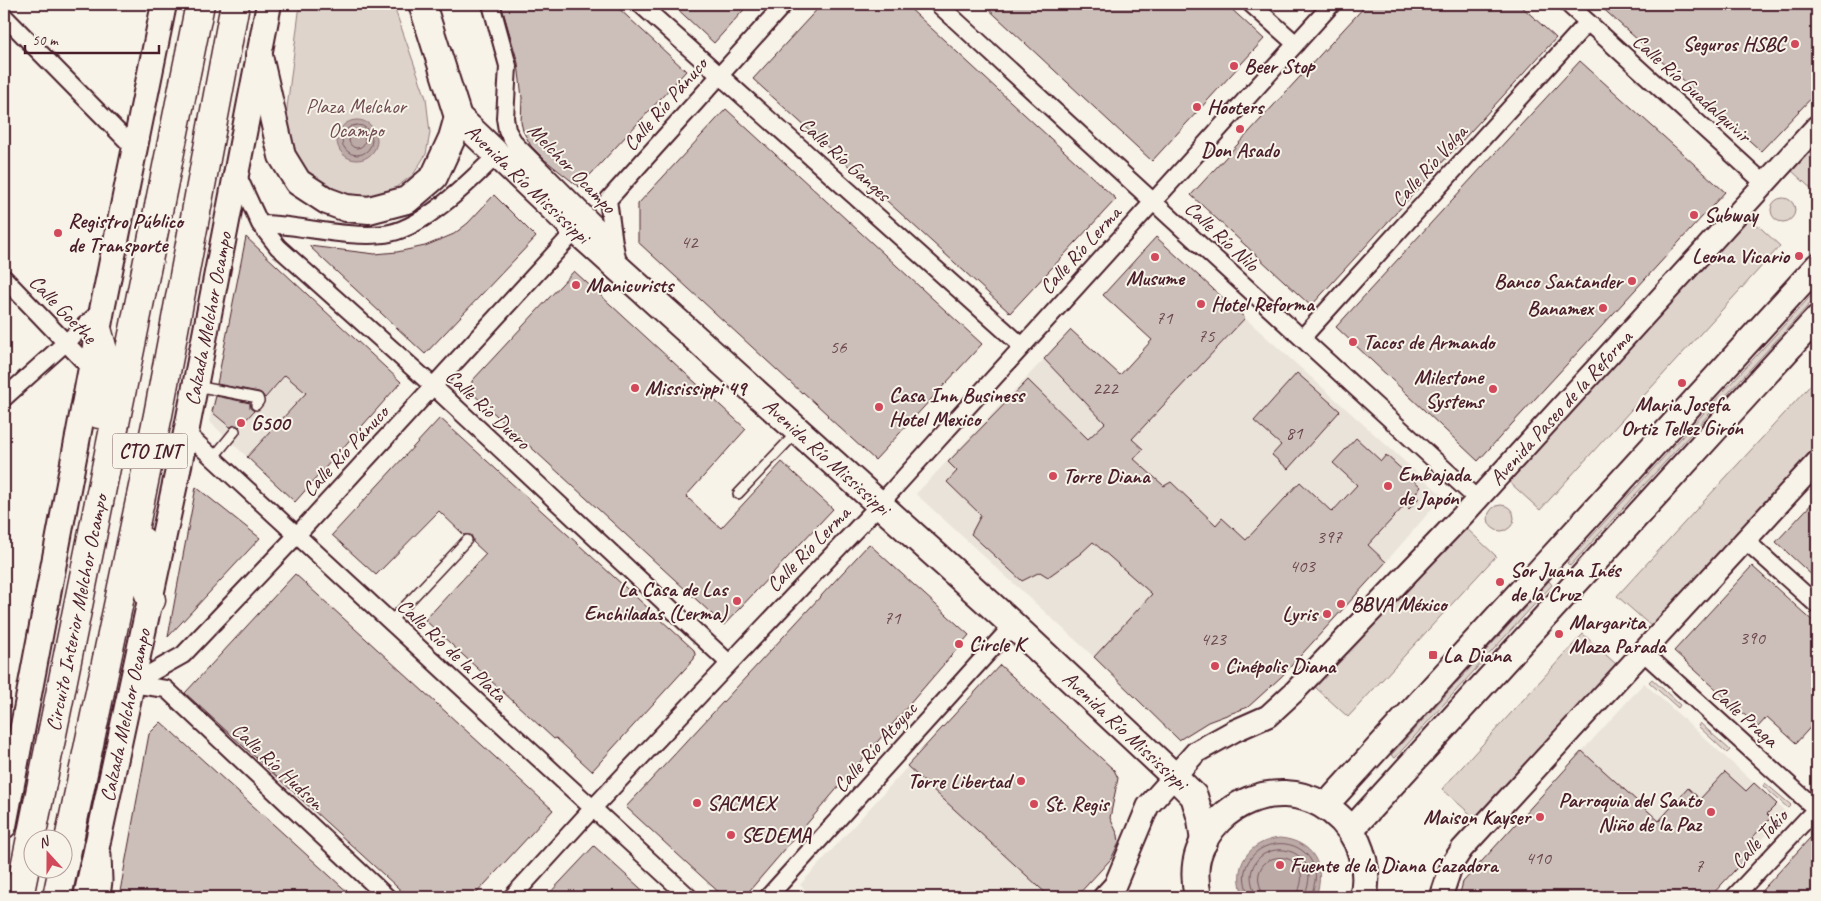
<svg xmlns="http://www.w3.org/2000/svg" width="1821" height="901" viewBox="0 0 1821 901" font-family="Caveat,sans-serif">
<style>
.built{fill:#eae3da}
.green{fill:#ded4cc;stroke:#947a7c}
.water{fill:#bcaaa7;stroke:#8e7275}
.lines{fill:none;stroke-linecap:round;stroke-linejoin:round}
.shore{stroke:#78575d;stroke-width:1}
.building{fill:#ccbfb9;stroke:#4a1f2b}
.service-casing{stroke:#4a1f2b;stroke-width:12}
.minor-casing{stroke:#4a1f2b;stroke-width:20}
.tertiary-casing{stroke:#4a1f2b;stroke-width:25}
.secondary-casing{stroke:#4a1f2b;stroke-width:28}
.primary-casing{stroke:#4a1f2b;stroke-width:30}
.motorway-casing{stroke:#4a1f2b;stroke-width:31}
.service{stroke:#f7f3e8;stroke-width:9}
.minor{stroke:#f7f3e8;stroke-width:16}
.tertiary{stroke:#f7f3e8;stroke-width:21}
.secondary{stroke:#f7f3e8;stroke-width:24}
.primary{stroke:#f7f3e8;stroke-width:26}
.motorway{stroke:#f7f3e8;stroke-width:28}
.poi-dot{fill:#d1495b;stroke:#f7f3e8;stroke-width:2}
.labels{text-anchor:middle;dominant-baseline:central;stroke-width:4;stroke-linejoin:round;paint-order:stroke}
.number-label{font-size:19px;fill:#6a474e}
.shield{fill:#f7f3e8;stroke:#7e5f64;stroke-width:1}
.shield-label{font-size:20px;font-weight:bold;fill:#4a1f2b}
.poi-label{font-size:21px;font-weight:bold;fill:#4a1f2b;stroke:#f7f3e8;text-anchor:start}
.street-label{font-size:21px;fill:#4a1f2b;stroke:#f7f3e8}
.park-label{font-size:21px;fill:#6f4c53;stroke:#f7f3e8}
</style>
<rect width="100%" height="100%" fill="#f7f3e8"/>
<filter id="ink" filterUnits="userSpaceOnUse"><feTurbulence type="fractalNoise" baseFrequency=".02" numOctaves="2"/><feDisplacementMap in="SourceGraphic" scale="10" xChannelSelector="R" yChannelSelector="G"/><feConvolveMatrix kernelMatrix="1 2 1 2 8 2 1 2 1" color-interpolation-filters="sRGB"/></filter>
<g filter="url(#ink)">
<!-- built -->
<path class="built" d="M1245,318L1443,496L1386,562L1281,677L1256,701L1248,707L1208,722L1179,740L1094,657L916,494L1044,359L1132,438Z
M286,375L306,393L247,457L209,421L216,388L266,396Z
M1000,665L1114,770L1118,778L1117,785L1110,818L1118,835L1119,843L1111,859L1076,897H813L800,885Z
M1644,683L1787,813L1710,897H1459L1467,878Z"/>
<!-- green -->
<path class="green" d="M300,4H393L426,98L430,133L426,154L413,175L385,195L353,200L312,180L295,158L285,124Z
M1817,142V194L1791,170Z
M1771 210a12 12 0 1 1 24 0a12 12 0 1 1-24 0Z
M1748,216L1780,246L1540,510L1507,480Z
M1817,289V296L1570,566L1567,563Z
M1817,378V447L1652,627L1617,596Z
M1488 518a13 13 0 1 1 26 0a13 13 0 1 1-26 0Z
M1464,526L1496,556L1348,717L1315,687Z
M1549,581L1552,585L1395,758L1391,755Z
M1583,634L1617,665L1476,819L1442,789Z
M1652,679L1680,705L1678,708L1649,682Z
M1700,723L1730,750L1727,753L1698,726Z
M1765,783L1791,805L1788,808L1763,786Z"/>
<!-- water -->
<path class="water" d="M337 140a20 20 0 1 1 40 0a20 20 0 1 1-40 0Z
M1280,838C1312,841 1327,865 1316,896L1315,897H1244C1231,867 1248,841 1280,838Z"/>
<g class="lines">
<!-- shore -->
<path class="shore" d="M342 140a15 15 0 1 1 30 0a15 15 0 1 1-30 0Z
M349 140a8 8 0 1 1 16 0a8 8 0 1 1-16 0Z
M1248,897C1247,888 1243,881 1245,871C1253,835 1307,834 1315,871C1317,881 1312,888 1312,897
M1255,897C1254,888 1249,880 1252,870C1259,843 1301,843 1308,870C1311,880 1306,888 1305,897
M1262,897C1262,889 1257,882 1259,874C1263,852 1297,852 1301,874C1303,882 1298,889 1298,897"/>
</g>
<!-- building -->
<path class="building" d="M501,4H614L686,71L579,187L545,160L531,146L523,131L521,122L522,98L518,63Z
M672,4H749L714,43Z
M822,4H905L1116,199L1010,313L753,79Z
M983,4H1226L1264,39L1152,161Z
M1367,4H1519L1556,38L1311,306L1191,195Z
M1598,4H1817V92L1761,151Z
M1580,61L1725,192L1478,461L1336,327L1484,165Z
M726,109L982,344L875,460L827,416L828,415L803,392L802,393L638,242V204Z
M494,195L536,237L425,354L309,246L375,254L397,252L425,246L454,234L468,223Z
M246,237L401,382L295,502L247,457L306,393L285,375L265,398L262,394L259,392L217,384Z
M1156,237L1245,318L1132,439L1143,449L1134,459L1164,486L1171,482L1216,525L1222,518L1246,540L1300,482L1332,512L1357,485L1333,463L1356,438L1381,461L1386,455L1421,487L1415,494L1419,498L1409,509L1405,505L1368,545L1386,562L1281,677L1248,707L1208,722L1179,740L1094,657L1152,594L1093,542L1080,554L1048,577L1040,572L1022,581L971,534L981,515L947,482L957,471L948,462L1028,380L1088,439L1105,423L1044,359L1071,330L1120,375L1152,340L1103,295Z
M574,271L746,429L686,496L705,514L721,528L782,462L833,509L724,625L472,393V381Z
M1297,373L1340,411L1288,469L1272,455L1281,445L1254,421Z
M216,396L250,403V408L254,411L239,427L236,425L230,427L212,412Z
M440,418L694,650L695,654L694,659L592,771L556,738L554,739L425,620L486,554L473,542V539L471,535H464L439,511L376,575L332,535Z
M196,487L260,538L168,637L182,561Z
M1817,498V580L1776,542Z
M869,544L969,635L744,897H724L626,807Z
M1752,566L1817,625V720L1796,743L1767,717L1758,727L1674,651Z
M295,574L553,810L473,897H408L185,693Z
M1000,665L1114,770L1118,778L1110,818L1118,835L1119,843L1111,859L1076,897H1050L907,766Z
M161,722L206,763L353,897H119L149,734Z
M1582,751L1659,821L1688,788L1700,799L1725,772L1746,791L1754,783L1777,804L1767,814L1771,818L1752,838L1759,844L1710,897H1459L1463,882Z
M1810,838L1817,845V897H1756Z
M594,846L650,897H546Z"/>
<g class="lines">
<defs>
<path id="service" d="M196,386L258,398L259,401L256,405
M213,458L235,431
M738,494L796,433
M390,622L467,540"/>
<path id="minor" d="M491,4L508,66L505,118L507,130L515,144L614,243L619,268
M640,4L1022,346
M938,4L1477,499
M1251,4L1296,44
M1568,4L1765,184
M4,16L135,149
M236,172L260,224L278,247L433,386L729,663
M260,224C290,224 318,232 348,234C361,235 377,236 390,233C427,225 470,181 497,155
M614,243L608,200L784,4
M4,278L91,369
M1302,338L1588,22
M4,398L102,310
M186,433L689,897
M1745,540L1817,605
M1643,652L1817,810
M131,684L183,655L297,535L576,230
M131,684L166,689L387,897
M512,897L593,808L879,505L1332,4
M768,897L1013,625
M1734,897L1816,809"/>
<g id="tertiary">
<path d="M99,897L101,881L100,855"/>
<path id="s1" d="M1104,897L1115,885L1148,806L1196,752L1234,731L1268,716L1294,692L1464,514L1817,126"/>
<path d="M1441,897L1452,864L1462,849L1817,462"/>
</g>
<g id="secondary">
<path d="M1325,806L1817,266"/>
<path d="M4,826L102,310L164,4"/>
<path d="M1351,830L1817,318"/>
<path id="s2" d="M86,897L186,433L269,4"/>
</g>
<g id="primary">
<path id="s3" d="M422,4L458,117L576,230L1013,625L1175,777L1194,796L1201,819L1204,842"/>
<path d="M259,56L282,156L298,182L327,201L346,208L369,210L407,200L434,177L452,138L458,117"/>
<path d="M1198,897C1195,883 1194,866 1199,852C1216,803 1275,779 1321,804C1337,813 1349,825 1357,842C1365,860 1368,878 1363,897"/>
</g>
<g id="motorway">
<path d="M98,332L107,365L99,414"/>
<path d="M142,541L138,562L151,600"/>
<path id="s4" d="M19,897L200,4"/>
<path d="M57,897L158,415L235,4"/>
</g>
</defs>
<!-- service casing -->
<use href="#service" class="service-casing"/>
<!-- minor casing -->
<use href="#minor" class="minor-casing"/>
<!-- tertiary casing -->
<use href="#tertiary" class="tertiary-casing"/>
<!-- secondary casing -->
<use href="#secondary" class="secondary-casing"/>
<!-- primary casing -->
<use href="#primary" class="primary-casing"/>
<!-- motorway casing -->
<use href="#motorway" class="motorway-casing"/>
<!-- service -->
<use href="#service" class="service"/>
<!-- minor -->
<use href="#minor" class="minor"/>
<!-- tertiary -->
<use href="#tertiary" class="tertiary"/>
<!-- secondary -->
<use href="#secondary" class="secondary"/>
<!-- primary -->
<use href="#primary" class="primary"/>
<!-- motorway -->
<use href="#motorway" class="motorway"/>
</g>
</g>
<!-- markers -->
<g class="poi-dot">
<circle cx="1795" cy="44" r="5"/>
<circle cx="1234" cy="66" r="5"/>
<circle cx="1197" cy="107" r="5"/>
<circle cx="1240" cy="129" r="5"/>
<circle cx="1694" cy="215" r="5"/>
<circle cx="58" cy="233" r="5"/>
<circle cx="1799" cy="256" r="5"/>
<circle cx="1155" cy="257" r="5"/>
<circle cx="1632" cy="281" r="5"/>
<circle cx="576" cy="285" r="5"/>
<circle cx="1201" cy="304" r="5"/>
<circle cx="1603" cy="308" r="5"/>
<circle cx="1353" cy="342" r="5"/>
<circle cx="1682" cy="383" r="5"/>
<circle cx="635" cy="388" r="5"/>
<circle cx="1493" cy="389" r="5"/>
<circle cx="879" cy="407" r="5"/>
<circle cx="241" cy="423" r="5"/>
<circle cx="1053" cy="476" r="5"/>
<circle cx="1388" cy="486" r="5"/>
<circle cx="1500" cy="582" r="5"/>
<circle cx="737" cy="601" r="5"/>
<circle cx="1341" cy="604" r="5"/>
<circle cx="1327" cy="614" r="5"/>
<circle cx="1559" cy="634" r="5"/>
<circle cx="959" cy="644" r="5"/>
<rect x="1428" y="650" width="10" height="10" rx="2.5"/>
<circle cx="1215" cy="666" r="5"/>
<circle cx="1021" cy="781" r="5"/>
<circle cx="697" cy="803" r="5"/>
<circle cx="1034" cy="804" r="5"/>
<circle cx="1711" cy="812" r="5"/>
<circle cx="1540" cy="817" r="5"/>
<circle cx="731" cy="835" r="5"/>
<circle cx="1280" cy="865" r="5"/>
</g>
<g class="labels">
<!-- number labels -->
<g class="number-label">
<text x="689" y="242">42</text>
<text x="1164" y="318">71</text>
<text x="1206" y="336">75</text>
<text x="838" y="347">56</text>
<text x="1105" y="388">222</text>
<text x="1294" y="433">81</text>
<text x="1329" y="537">397</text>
<text x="1302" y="566">403</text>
<text x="892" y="618">71</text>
<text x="1752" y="638">390</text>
<text x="1213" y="639">423</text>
<text x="1538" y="858">410</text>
<text x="1699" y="866">7</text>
</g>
<!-- shield labels -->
<rect class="shield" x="112.5" y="433.5" width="75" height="35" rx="4"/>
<g class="shield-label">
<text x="150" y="451">CTO INT</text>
</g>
<!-- poi labels -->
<g class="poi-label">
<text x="1785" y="44" text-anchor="end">Seguros HSBC</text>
<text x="1244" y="66">Beer Stop</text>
<text x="1207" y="107">Hooters</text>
<text x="1240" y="150" text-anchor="middle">Don Asado</text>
<text x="1704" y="215">Subway</text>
<text x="68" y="221">Registro Público<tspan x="68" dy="24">de Transporte</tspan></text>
<text x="1789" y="256" text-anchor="end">Leona Vicario</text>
<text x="1155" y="278" text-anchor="middle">Musume</text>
<text x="1622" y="281" text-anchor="end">Banco Santander</text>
<text x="586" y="285">Manicurists</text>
<text x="1211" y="304">Hotel Reforma</text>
<text x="1593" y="308" text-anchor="end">Banamex</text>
<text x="1363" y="342">Tacos de Armando</text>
<text x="1483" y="377" text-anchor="end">Milestone<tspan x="1483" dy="24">Systems</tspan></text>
<text x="645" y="388">Mississippi 49</text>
<text x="889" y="395">Casa Inn Business<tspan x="889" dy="24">Hotel Mexico</tspan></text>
<text x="1682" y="404" text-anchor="middle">Maria Josefa<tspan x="1682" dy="24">Ortiz Tellez Girón</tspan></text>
<text x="251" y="423">G500</text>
<text x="1398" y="474">Embajada<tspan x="1398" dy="24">de Japón</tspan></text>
<text x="1063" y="476">Torre Diana</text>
<text x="1510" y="570">Sor Juana Inés<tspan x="1510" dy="24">de la Cruz</tspan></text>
<text x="727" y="589" text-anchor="end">La Casa de Las<tspan x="727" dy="24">Enchiladas (Lerma)</tspan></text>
<text x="1351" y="604">BBVA México</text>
<text x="1317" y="614" text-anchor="end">Lyris</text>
<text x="1569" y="622">Margarita<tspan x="1569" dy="24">Maza Parada</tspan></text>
<text x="969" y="644">Circle K</text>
<text x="1443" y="655">La Diana</text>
<text x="1225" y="666">Cinépolis Diana</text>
<text x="1011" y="781" text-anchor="end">Torre Libertad</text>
<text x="1701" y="800" text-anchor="end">Parroquia del Santo<tspan x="1701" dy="24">Niño de la Paz</tspan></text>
<text x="707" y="803">SACMEX</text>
<text x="1044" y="804">St. Regis</text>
<text x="1530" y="817" text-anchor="end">Maison Kayser</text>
<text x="741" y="835">SEDEMA</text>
<text x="1290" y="865">Fuente de la Diana Cazadora</text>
</g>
<!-- street labels -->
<g class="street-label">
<text transform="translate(1692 88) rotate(42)">Calle Río Guadalquivir</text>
<text transform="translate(665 104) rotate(-49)">Calle Río Pánuco</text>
<text transform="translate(845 159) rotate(42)">Calle Río Ganges</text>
<text transform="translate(1429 166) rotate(-48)">Calle Río Volga</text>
<text transform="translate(572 168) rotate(46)">Melchor Ocampo</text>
<text stroke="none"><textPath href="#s3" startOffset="215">Avenida Río Mississippi</textPath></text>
<text transform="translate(1222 236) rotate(43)">Calle Río Nilo</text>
<text transform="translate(1080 250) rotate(-48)">Calle Río Lerma</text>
<text transform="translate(63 309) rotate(46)">Calle Goethe</text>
<text stroke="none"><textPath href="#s2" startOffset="591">Calzada Melchor Ocampo</textPath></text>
<text stroke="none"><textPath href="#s1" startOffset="680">Avenida Paseo de la Reforma</textPath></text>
<text transform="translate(488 409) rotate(43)">Calle Río Duero</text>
<text transform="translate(345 451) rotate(-47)">Calle Río Pánuco</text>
<text stroke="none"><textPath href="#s3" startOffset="620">Avenida Río Mississippi</textPath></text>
<text transform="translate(808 549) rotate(-46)">Calle Río Lerma</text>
<text stroke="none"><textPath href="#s4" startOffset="290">Circuito Interior Melchor Ocampo</textPath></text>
<text transform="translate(452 650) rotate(43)">Calle Río de la Plata</text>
<text stroke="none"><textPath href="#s2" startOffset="186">Calzada Melchor Ocampo</textPath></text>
<text transform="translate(1745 716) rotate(42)">Calle Praga</text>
<text stroke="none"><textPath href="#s3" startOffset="1025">Avenida Río Mississippi</textPath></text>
<text transform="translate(875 747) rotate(-48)">Calle Río Atoyac</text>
<text transform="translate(278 766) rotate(43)">Calle Río Hudson</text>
<text transform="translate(1759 839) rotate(-47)">Calle Tokio</text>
</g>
<!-- park labels -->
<g class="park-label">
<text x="356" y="106">Plaza Melchor<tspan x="356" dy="24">Ocampo</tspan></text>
</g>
</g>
<!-- margin -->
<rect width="1821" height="901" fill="none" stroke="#f7f3e8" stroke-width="20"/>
<rect x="10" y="10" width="1801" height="881" fill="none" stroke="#4a1f2b" stroke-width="2" filter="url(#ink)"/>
<!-- north arrow -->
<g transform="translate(48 854) rotate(339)"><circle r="24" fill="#f7f3e8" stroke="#b29e9c"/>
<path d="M0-4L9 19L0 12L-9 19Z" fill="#d1495b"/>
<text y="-8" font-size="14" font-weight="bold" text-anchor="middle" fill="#4a1f2b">N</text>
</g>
<!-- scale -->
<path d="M25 45v8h134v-8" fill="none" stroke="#4a1f2b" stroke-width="2.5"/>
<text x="32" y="45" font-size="15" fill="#4a1f2b" stroke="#f7f3e8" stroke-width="4" paint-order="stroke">50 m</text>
</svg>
